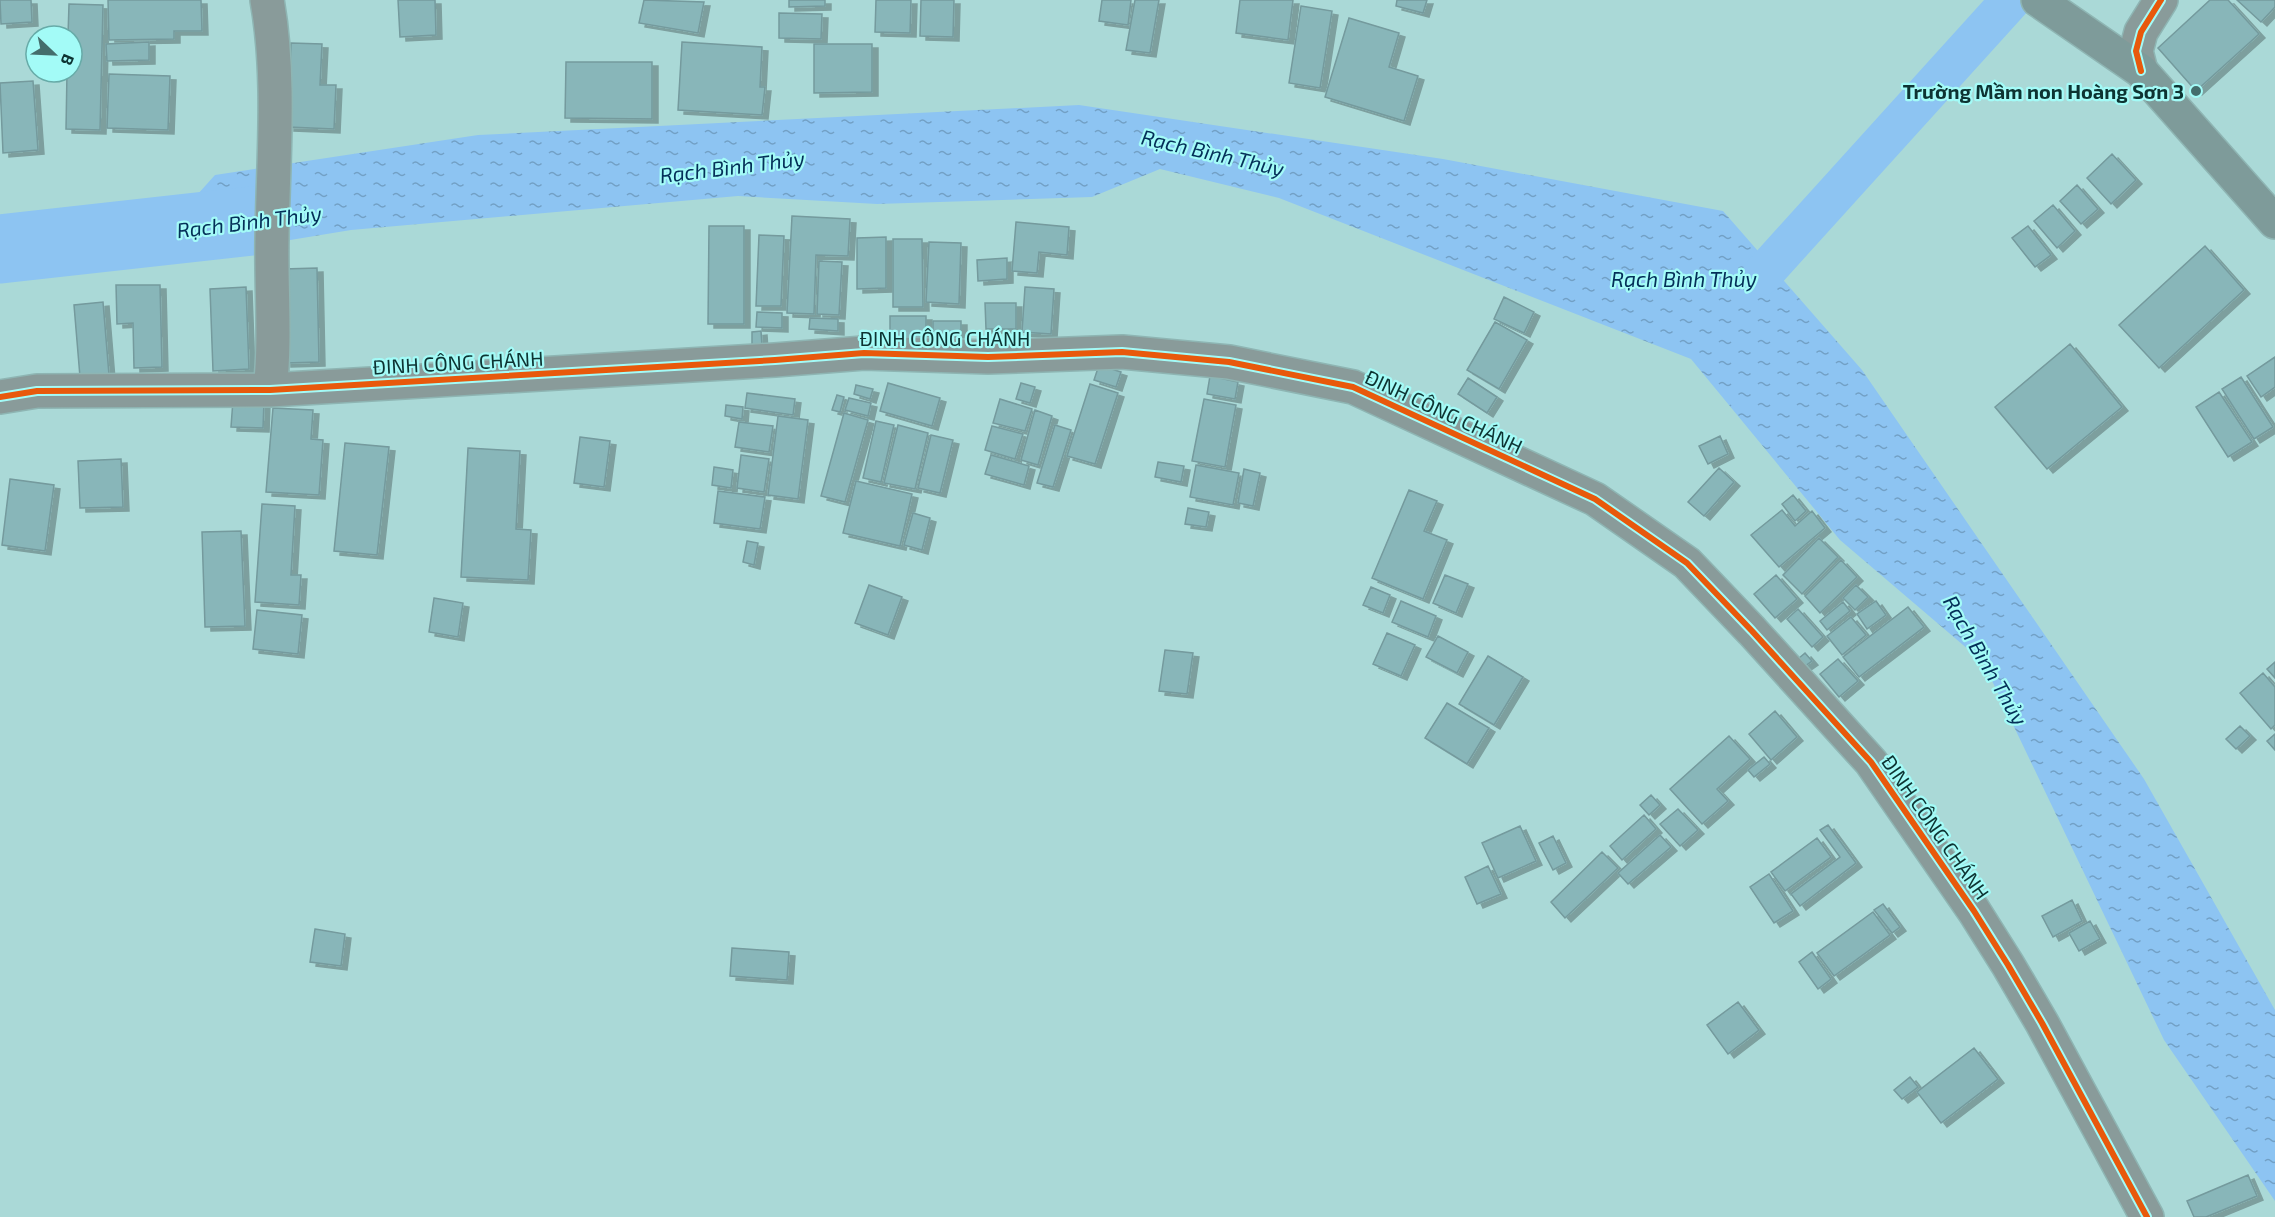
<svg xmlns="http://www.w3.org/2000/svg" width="2275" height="1217" viewBox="0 0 2275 1217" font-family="'Exo 2',sans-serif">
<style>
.water{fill:url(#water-ripples)}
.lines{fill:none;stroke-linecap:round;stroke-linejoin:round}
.canal{stroke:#8dc4f2;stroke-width:40}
.river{stroke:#8dc4f2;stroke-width:69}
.building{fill:#88b6b9;stroke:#749a9d;stroke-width:1.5;filter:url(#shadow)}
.minor-casing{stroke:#8eb5b3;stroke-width:36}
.major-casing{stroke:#8eb5b3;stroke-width:36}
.minor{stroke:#899b9a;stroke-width:33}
.major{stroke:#7e9b9a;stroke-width:33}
.cycleway-casing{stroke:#a3fbf7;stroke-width:10}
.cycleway{stroke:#e8590c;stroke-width:6}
.poi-dot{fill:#446d6c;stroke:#a3fbf7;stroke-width:2}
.labels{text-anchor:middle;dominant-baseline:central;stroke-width:4.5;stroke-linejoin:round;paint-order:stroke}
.poi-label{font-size:20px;font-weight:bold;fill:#0d3332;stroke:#a3fbf7;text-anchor:end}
.street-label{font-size:20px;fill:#0d3332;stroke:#a3fbf7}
.water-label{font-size:21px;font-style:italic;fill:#042f58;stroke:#a3fbf7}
</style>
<defs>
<pattern id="water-ripples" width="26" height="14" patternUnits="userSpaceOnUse" patternTransform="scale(1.5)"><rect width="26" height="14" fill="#8dc4f2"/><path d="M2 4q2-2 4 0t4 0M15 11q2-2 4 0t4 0" fill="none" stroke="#72a0c5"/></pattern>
<filter id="shadow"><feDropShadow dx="6" dy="4" stdDeviation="0" flood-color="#0004"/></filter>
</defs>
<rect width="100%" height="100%" fill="#aad9d7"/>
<!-- water -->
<path class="water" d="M1079,105L1443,159L1723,211L1862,370L2144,779L2275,1010V1201L2164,1040L1983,662L1840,540L1691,359L1279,198L1160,169L1092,197L877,204L738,196L351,230L133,266L215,175L478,135Z"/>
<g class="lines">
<!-- canal -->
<path class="canal" d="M1762,275L2011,0"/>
<!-- river -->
<path class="river" d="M0,249L260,220"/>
</g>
<!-- building -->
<path class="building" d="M0,0H31L32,22L1,24Z
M108,0H201L202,31H174V39L109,40Z
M398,0H435L436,35L400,37Z
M644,0L704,2L698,33L639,23Z
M789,0H825V6L789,7Z
M876,0H911L910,33L875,32Z
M921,0H954L953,37L920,36Z
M1102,0H1131L1128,25L1099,21Z
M1135,0H1159L1150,53L1126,50Z
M1240,0H1293L1288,40L1236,33Z
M1397,0H1427L1423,13L1396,6Z
M2210,0H2228L2259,34L2196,91L2158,48Z
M2237,0H2275V7L2261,22Z
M69,4L103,5L100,130L66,129L67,72H72V36H68Z
M1301,6L1332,11L1320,88L1289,83Z
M779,13L822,14L821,39L779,38Z
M1349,18L1399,33L1389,67L1418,76L1404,121L1325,97Z
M149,42V60L107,61L106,44Z
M682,42L762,47L760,87H765L762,115L678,110Z
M291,43L322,44L320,85H336L334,129L288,127Z
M814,44H872V92L814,93Z
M566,62H652V119L565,118Z
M109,74L170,76L168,130L107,128Z
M33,81L38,150L3,153L0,83Z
M2112,154L2136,180L2111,204L2087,178Z
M2077,185L2098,209L2081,224L2060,201Z
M2053,205L2075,231L2057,248L2034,221Z
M792,216L850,219L848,256L816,255L814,314L787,313Z
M1016,222L1069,227L1067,255L1039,252L1037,273L1012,271Z
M709,226H744V324H708Z
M2028,226L2051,255L2035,267L2012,238Z
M759,235L784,236L781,306H756Z
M886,237V288L857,289V238Z
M893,239H922L923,307H893Z
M929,242L961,243L959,304L926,302Z
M2205,246L2244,290L2159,368L2119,325Z
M1007,258V279L978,281L977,260Z
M819,261L842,262L839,315L817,314Z
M317,268L319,362L285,363L283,269Z
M116,285H160L162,367L134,368L133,323L117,324Z
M246,287L249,369L213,371L210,289Z
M1025,287L1054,289L1051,334L1022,332Z
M1504,297L1534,312L1524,333L1494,319Z
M103,302L109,375L80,377L74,305Z
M985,303H1016V329H986Z
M757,312L782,313V328L756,327Z
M890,316H926V341H890Z
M810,318L838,319V331L809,329Z
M933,321H961V337H933Z
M1495,322L1527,340L1499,389L1467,370Z
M761,331L762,346L752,347V332Z
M2070,344L2122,407L2047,469L1995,407Z
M2275,357V387L2261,397L2247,376Z
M1099,365L1121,372L1116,387L1094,380Z
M1210,376L1238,382L1235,399L1207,394Z
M2241,377L2273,427L2254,439L2222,389Z
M1468,378L1497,397L1487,413L1458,394Z
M888,383L940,398L932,426L880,411Z
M1021,383L1035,387L1030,403L1016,399Z
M1090,384L1118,393L1095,464L1067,456Z
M856,385L873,389L870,399L854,394Z
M2219,392L2252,442L2228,457L2196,407Z
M747,393L795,399L793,415L745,408Z
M837,395L844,397L840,412L832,410Z
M849,398L871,403L868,416L845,410Z
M1000,399L1032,409L1025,431L993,423Z
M1204,399L1236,405L1225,467L1192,461Z
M233,400L264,401L263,428L231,427Z
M726,405L743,407L742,419L725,416Z
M273,408L313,410L311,439L323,440L319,495L266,492Z
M1035,410L1052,416L1038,465L1021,460Z
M844,413L868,420L845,502L821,496Z
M778,416L808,420L798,499L768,495Z
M876,421L894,425L881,482L863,478Z
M739,422L773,426L769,452L735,447Z
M898,425L928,433L915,489L884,483Z
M1055,425L1071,430L1053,487L1037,483Z
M992,426L1023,434L1015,459L985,450Z
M931,435L953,440L940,493L918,488Z
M1720,436L1728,454L1708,464L1699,446Z
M580,437L610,441L604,487L574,483Z
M345,443L389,447L377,555L334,551Z
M468,448L520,451L516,529L531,530L528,580L461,577Z
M741,455L769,459L764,492L737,488Z
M991,455L1029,466L1024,485L985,474Z
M121,459L123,507L80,508L78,461Z
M1158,462L1184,466L1181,482L1155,477Z
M1196,465L1239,473L1233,505L1190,497Z
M714,467L733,470L731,488L712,485Z
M1719,468L1734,482L1704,516L1688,502Z
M1244,469L1260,473L1253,506L1238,503Z
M10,479L54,485L45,551L2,545Z
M856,481L912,494L900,546L843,533Z
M1409,490L1437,501L1424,531L1447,540L1423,599L1372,578Z
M718,491L765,497L760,529L714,523Z
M1793,495L1806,511L1795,521L1782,504Z
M262,504L295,506L291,575H301L299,605L255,602Z
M1188,508L1209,512L1206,527L1185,524Z
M1782,510L1795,526L1812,511L1825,528L1779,567L1751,535Z
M913,513L930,518L922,550L904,545Z
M241,531L245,626L205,627L202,532Z
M1819,538L1838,557L1802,594L1783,575Z
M747,541L758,543L754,565L743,562Z
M1841,560L1857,577L1820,613L1805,596Z
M1445,575L1468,584L1456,613L1433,603Z
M1776,575L1797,599L1775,618L1754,594Z
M869,585L902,597L888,635L855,623Z
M1856,585L1868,597L1855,610L1843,598Z
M1371,587L1390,595L1383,613L1363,605Z
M434,598L463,603L458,637L429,632Z
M1401,601L1436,616L1428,637L1392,622Z
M1876,601L1886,615L1867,629L1857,614Z
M1843,602L1850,611L1827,630L1820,621Z
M1908,607L1924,627L1859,677L1843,657Z
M1798,609L1823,637L1812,647L1787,619Z
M257,610L302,615L298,654L253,649Z
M1851,617L1866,635L1842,655L1827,636Z
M1387,633L1415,645L1401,676L1373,664Z
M1438,636L1468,652L1457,673L1426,657Z
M1165,650L1193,653L1187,694L1159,691Z
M1805,653L1812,661L1805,666L1798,659Z
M1488,656L1523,677L1494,725L1459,704Z
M1838,659L1858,681L1839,697L1820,674Z
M2275,662V678L2267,669Z
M2263,673L2275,687V725L2271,729L2240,693Z
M1447,703L1489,728L1467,764L1425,738Z
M1775,711L1797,737L1771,760L1749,734Z
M2240,726L2250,736L2236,749L2226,739Z
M2275,734V750L2267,741Z
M1729,736L1750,759L1717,789L1728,801L1702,824L1670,789Z
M1764,757L1770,764L1754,777L1748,770Z
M1651,795L1660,805L1649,815L1640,805Z
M1678,809L1698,830L1680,846L1660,824Z
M1644,815L1656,829L1622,860L1610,846Z
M1828,825L1856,863L1800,906L1791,894L1840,857L1820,830Z
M1520,826L1536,861L1498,878L1482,843Z
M1660,835L1671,847L1628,884L1618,873Z
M1553,836L1566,863L1553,870L1539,843Z
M1817,838L1831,857L1785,891L1771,872Z
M1602,852L1618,868L1565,918L1551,902Z
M1488,866L1501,894L1477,904L1465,877Z
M1769,874L1793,911L1774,923L1750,887Z
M2072,900L2082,921L2053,937L2042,916Z
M1883,904L1900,927L1892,933L1874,910Z
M1873,912L1890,935L1834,976L1817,953Z
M2090,921L2100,939L2079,951L2069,933Z
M315,929L345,934L341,966L310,962Z
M732,948L789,952L787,980L730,976Z
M1812,952L1831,979L1818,989L1799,962Z
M1738,1002L1759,1030L1728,1054L1707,1025Z
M1974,1048L1998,1079L1941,1123L1917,1092Z
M1910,1077L1918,1087L1902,1099L1894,1090Z
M2248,1175L2257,1196L2206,1217H2194L2187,1201Z"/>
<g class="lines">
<defs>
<path id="minor" d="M267,0C281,78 273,160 272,239C271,289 276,340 270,390
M2141,71L2136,51L2141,32L2161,0
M0,397L37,391L270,390L775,360L864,353L988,357L1122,352L1229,362L1353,387L1595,499L1687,563L1752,631L1871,762L1974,911L2008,965L2042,1023L2147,1217"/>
<path id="major" d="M2038,0L2141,71L2275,222"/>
</defs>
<!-- minor casing -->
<use href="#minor" class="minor-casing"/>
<!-- major casing -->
<use href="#major" class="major-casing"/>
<!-- minor -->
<use href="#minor" class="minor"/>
<!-- major -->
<use href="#major" class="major"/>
<defs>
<path id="cycleway" d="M2141,71L2136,51L2141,32L2161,0
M0,397L37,391L270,390L775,360L864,353L988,357L1122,352L1229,362L1353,387L1595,499L1687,563L1752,631L1871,762L1974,911L2008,965L2042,1023L2147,1217"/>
</defs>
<!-- cycleway casing -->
<use href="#cycleway" class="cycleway-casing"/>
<!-- cycleway -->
<use href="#cycleway" class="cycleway"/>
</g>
<!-- markers -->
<circle class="poi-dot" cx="2196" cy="91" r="6"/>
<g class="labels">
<!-- poi labels -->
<g class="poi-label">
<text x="2184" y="91">Trường Mầm non Hoàng Sơn 3</text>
</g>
<!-- street labels -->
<g class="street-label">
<text x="945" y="338">ĐINH CÔNG CHÁNH</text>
<text transform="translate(458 362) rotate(-3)">ĐINH CÔNG CHÁNH</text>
<text transform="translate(1444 411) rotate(25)">ĐINH CÔNG CHÁNH</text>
<text transform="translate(1936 827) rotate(55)">ĐINH CÔNG CHÁNH</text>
</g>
<!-- water labels -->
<g class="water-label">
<text transform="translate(1213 152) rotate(13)">Rạch Bình Thủy</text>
<text transform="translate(732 166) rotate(-7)">Rạch Bình Thủy</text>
<text transform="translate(249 221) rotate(-7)">Rạch Bình Thủy</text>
<text x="1684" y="278">Rạch Bình Thủy</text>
<text transform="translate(1986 660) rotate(60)">Rạch Bình Thủy</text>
</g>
</g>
<!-- north arrow -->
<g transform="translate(54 54) rotate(113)"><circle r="28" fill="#a3fbf7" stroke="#67aba8" stroke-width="1.5"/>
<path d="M0-4.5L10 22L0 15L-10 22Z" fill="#446d6c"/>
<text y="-9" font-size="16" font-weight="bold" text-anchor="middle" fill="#0d3332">B</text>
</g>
</svg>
